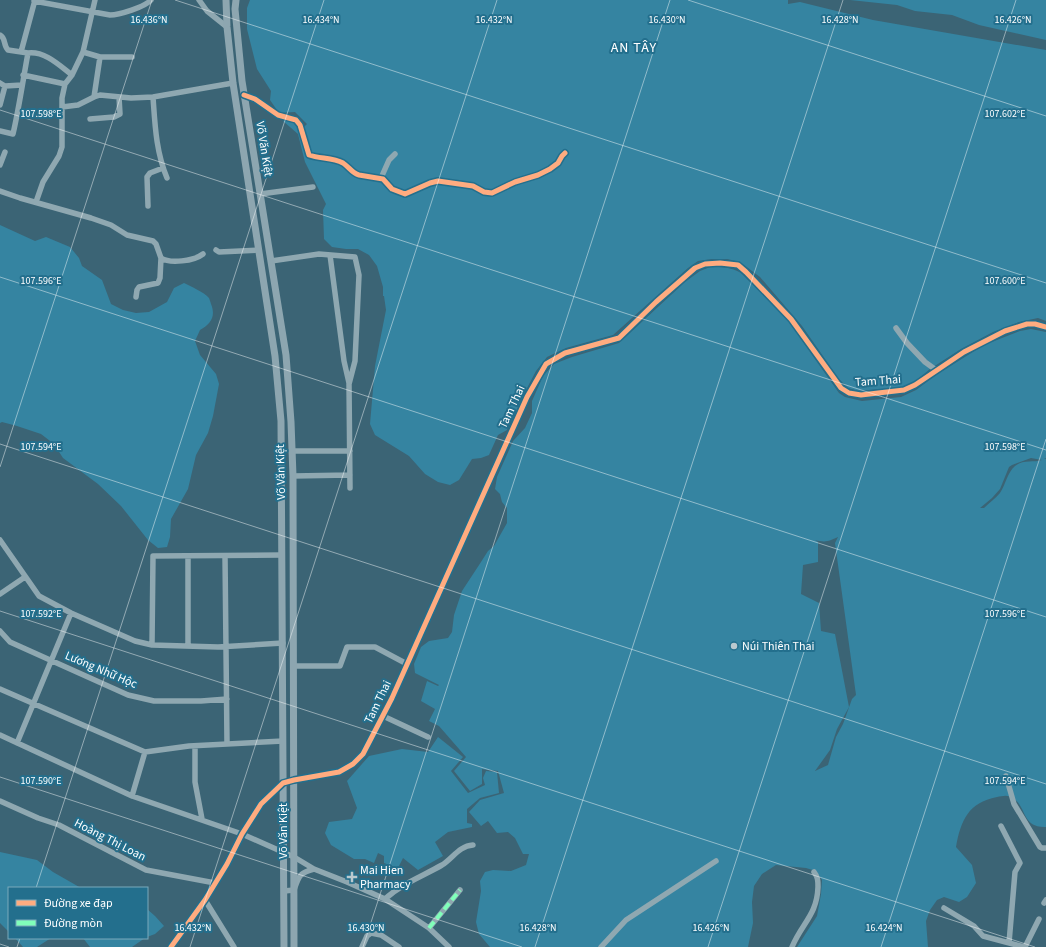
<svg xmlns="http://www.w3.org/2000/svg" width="1046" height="947" viewBox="0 0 1046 947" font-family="'Source Sans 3',sans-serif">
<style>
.green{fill:#3584a1;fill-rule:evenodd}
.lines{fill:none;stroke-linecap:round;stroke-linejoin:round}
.minor{stroke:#8fa8b1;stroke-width:5.5}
.major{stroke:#8da6b0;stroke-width:7}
.quiet{stroke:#80ffba;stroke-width:4;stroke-dasharray:8 4;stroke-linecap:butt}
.cycleway-casing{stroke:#236f8d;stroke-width:8}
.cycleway{stroke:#ffac80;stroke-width:5}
.ticks{fill:none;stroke:#fff;stroke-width:1;stroke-opacity:0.45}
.poi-dot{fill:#bac9cf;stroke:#236f8d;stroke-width:1.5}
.labels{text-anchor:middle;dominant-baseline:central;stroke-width:4;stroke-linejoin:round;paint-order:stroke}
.street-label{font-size:12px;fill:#fff;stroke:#236f8d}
.poi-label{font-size:12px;fill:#fff;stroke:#236f8d;text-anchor:start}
.quarter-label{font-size:14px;letter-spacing:1px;fill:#fff;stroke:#236f8d}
.ticks-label{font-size:10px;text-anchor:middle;fill:#fff;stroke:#236f8d;stroke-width:4;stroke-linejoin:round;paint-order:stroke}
</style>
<rect width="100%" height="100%" fill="#3b6475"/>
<!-- green -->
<path class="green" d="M250,0H788V4L800,2L873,20L1046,50V321L1038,318L1019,322L993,332L961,349L930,369L912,384L904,387L858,391L848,388L839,379L802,326L760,277L740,262L727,259H712L698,261L688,268L613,335L566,348L547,357L536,371L525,392L507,430L498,435L489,455L481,458L472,459L459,480L450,485L438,482L425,474L409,456L375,435L370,424L375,366L386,310L384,296H383V287L377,266L369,255L358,249H346L332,247L324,239L323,210L326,204L305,162L298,134L283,121L290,120L299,123L303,128L307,124L295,112L279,113L270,100L271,91L257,69L247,29V8Z
M850,0H1046V40L979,25L952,15L915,11L897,5Z
M0,225L35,241L46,237L70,247L79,258L82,266L102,280L111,304L123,310L136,313L149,312L167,302L174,288L184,283C190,286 204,292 209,298C209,298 211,303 211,304C216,316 211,324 200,330L195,341L200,355L216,374L219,384L213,416L208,433L196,455L188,489L171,519L170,537L167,547L158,548L148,540L121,506L98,484L63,458L54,444L41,434L17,426L2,422L0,423Z
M710,267C722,267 731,267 741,273L786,318L839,393L845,397L862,401L901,397L916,390L936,375L984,345L1020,331L1031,329L1046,332V458L1044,459H1046V827C1022,828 1027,808 1014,799C1008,794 1003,796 997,797C968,803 961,820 956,847L972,865L976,883L967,897L959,902L944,897L937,900L930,910L926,921L928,947H797L817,916L821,894L822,880L816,871L806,868L776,865L762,874L754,886L752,902L753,923L748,947H490L479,934L476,922L481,891L480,881L485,872L493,870L511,871L526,865L529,854H523L515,838L508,832L497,833L488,821L481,826L469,812L480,800L504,793L498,771L482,769V784L470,791L454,771L466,757L439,726L429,721L435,709L421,701L427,681L438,686L439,685L415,673L414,664L421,647L429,641L448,638L452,632L454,615L462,591L481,562L488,551L494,546L507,523V508L502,502L500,494L495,489L497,477L513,441L525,428L532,413V401L543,376L554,364L572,357L619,343L685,282L700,271ZM1031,458L1042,460C1034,463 1023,459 1015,466C1007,473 1006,484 1000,493C996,498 989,503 984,508H980L992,498L1000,489L1009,467L1012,465ZM838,537L835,543L856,695L852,699L843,724L836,737L828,765L815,771L830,750L837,729L849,707L835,634L821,631L819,603L801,594L803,565L818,562V542L815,540C826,543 829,541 838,537Z
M438,737L463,757L451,771L468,793L485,785L483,778L486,771L497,772L499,793L480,798L467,809V823L472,824V827L448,832L435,842L443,856L418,870L403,858L398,868L384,863V856L378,853L374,863L365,859H354L331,845L325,833L329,822L352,819L357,808L347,781L369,756L402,749L428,752Z
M0,852L37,860L53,872L81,888H9V932L0,923Z
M147,909L155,916L164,926L155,934L147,937Z
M15,938H51L37,947H23Z
M83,938H145L132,947H90Z"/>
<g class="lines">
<!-- minor -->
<path class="minor" d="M199,0L207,11L227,27
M34,1L110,15C119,15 145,7 151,0
M0,35C6,38 3,45 8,50L28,53C23,80 19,108 13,134L0,131
M21,52L35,0
M83,52L100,57L94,97
M28,53C45,51 59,65 72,75
M100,57H132
M23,75L65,84
M0,83L5,86L22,85
M244,95L255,99L278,115L296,120L300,125L309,155C320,159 333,157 343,163C349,167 352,173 359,175L383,179L392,189L405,194L430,183L438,181L473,186L484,192L492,193L515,182L538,175L550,169L558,163L562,156L565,153
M153,97C155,125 156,152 167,178
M0,105L5,86
M62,107L78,105L94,97L100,95L131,98L153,97L233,83
M90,119L114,117L120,114L119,97
M0,165L5,152
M381,178L389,160L395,154
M0,191L20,198L91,218L111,225L127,235L153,241L156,244L161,258C170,264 194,261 203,254
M260,194L313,187
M36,202L43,182L59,156L62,147V98L65,84L72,75L83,52L95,0
M148,206L147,177L150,173L163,168
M216,250L219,252L259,250
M330,255L344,361L349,383
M271,261L319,254L355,257L359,275L355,361L349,384L350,488
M136,297L137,290L139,287L158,283L160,278L161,258
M896,328L907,343L925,362L936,370
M292,451H350
M293,476L350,475
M0,540L39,596L71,613L135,641L152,645L218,647L283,643
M188,556V646
M225,556L227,743
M0,594L25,577
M0,631L10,642L128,695L154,701H201L227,699
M152,645L153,556L282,555
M293,666H340L347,647H375L407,664
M0,689L145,752L189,746L283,741
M383,716L428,737
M0,735L132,796L242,834L294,857L314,869L347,882L385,899L429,928L449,947
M17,743L71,613
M195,746V782L202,819
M1006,776L1014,804L1040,847L1042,848H1046
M132,796L145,752
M0,801L38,818L59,825L146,870L215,883
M1001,826L1020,863L1015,872L1009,943
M284,891L294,890C299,876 299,873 314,869
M385,899C401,884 423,876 442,865C453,858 459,846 473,845
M205,900L234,947
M1044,903L1046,900
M944,908L974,926L983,936L1024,947
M429,928L460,890
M171,947L205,900L227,864L242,834L261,804L283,783L294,780L339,772L353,764L363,754L392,698L527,397L546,364L565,353L619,338L656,302L695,268L705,264L720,263L738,265L746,272L791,319L841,388L849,393L861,395L904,390L915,385L964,352L1005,331L1027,324H1035L1046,327
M362,947L367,936L371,933L381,935L399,947
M601,947L626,920L716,861
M792,947C802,923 817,915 818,887C818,881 818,877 814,872
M1025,947L1039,919"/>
<!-- major -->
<path class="major" d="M226,0L227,27L233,83L275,356L281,421L284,947
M236,0L235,9L242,81L286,355L291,422L293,476L294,947"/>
<!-- quiet -->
<path class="quiet" d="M429,928L460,890"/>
<defs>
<path id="cycleway" d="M244,95L255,99L278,115L296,120L300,125L309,155C320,159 333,157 343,163C349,167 352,173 359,175L383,179L392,189L405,194L430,183L438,181L473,186L484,192L492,193L515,182L538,175L550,169L558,163L562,156L565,153
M171,947L205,900L227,864L242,834L261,804L283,783L294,780L339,772L353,764L363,754L392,698L527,397L546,364L565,353L619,338L656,302L695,268L705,264L720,263L738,265L746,272L791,319L841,388L849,393L861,395L904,390L915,385L964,352L1005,331L1027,324H1035L1046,327"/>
</defs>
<!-- cycleway casing -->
<use href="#cycleway" class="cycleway-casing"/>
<!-- cycleway -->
<use href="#cycleway" class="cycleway"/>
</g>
<!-- ticks -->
<path class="ticks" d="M175,0L1046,283M688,0L1046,116M0,110L1046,450M0,277L1046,617M0,444L1046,784M0,467L152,0M0,611L1035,947M0,777L522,947M36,888L324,0M0,944L9,947M17,947L20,938M190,947L497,0M363,947L670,0M535,947L843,0M708,947L1016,0M881,947L1046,439"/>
<!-- markers -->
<g class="poi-dot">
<circle cx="734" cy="646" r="4"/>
<path d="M350 871h4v4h4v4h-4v4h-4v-4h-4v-4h4z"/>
</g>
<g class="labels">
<!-- street labels -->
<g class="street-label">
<text transform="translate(264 149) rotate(81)">Võ Văn Kiệt</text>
<text transform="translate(878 381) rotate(-4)">Tam Thai</text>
<text transform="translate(512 407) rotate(-65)">Tam Thai</text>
<text transform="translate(281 472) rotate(-91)">Võ Văn Kiệt</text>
<text transform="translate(101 670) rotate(23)">Lương Nhữ Hộc</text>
<text transform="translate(378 702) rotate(-64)">Tam Thai</text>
<text transform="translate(283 831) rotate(-90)">Võ Văn Kiệt</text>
<text transform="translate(110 840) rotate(27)">Hoàng Thị Loan</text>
</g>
<!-- poi labels -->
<g class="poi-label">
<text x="742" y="646">Núi Thiên Thai</text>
<text x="360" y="870">Mai Hien<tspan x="360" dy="14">Pharmacy</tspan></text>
</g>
<!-- quarter labels -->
<g class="quarter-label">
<text x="634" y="48">AN TÂY</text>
</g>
</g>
<g class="ticks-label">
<text x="149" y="23">16.436°N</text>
<text x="321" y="23">16.434°N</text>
<text x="494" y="23">16.432°N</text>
<text x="667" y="23">16.430°N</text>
<text x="840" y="23">16.428°N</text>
<text x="1013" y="23">16.426°N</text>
<text x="41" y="117">107.598°E</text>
<text x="1005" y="117">107.602°E</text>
<text x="41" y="284">107.596°E</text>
<text x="1005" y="284">107.600°E</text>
<text x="41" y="450">107.594°E</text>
<text x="1005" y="450">107.598°E</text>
<text x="41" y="617">107.592°E</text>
<text x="1005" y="617">107.596°E</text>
<text x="41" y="784">107.590°E</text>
<text x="1005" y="784">107.594°E</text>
<text x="193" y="931">16.432°N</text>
<text x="366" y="931">16.430°N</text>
<text x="538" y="931">16.428°N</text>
<text x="711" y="931">16.426°N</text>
<text x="884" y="931">16.424°N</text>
</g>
<!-- legend -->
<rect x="8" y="887" width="140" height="52" fill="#236f8d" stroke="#7ba9bb"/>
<rect x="16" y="900" width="20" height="6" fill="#ffac80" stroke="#7ba9bb"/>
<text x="44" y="907" font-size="12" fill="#ffffff">Đường xe đạp</text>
<rect x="16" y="920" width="20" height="6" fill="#80ffba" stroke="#7ba9bb"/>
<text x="44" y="927" font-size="12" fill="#ffffff">Đường mòn</text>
</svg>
